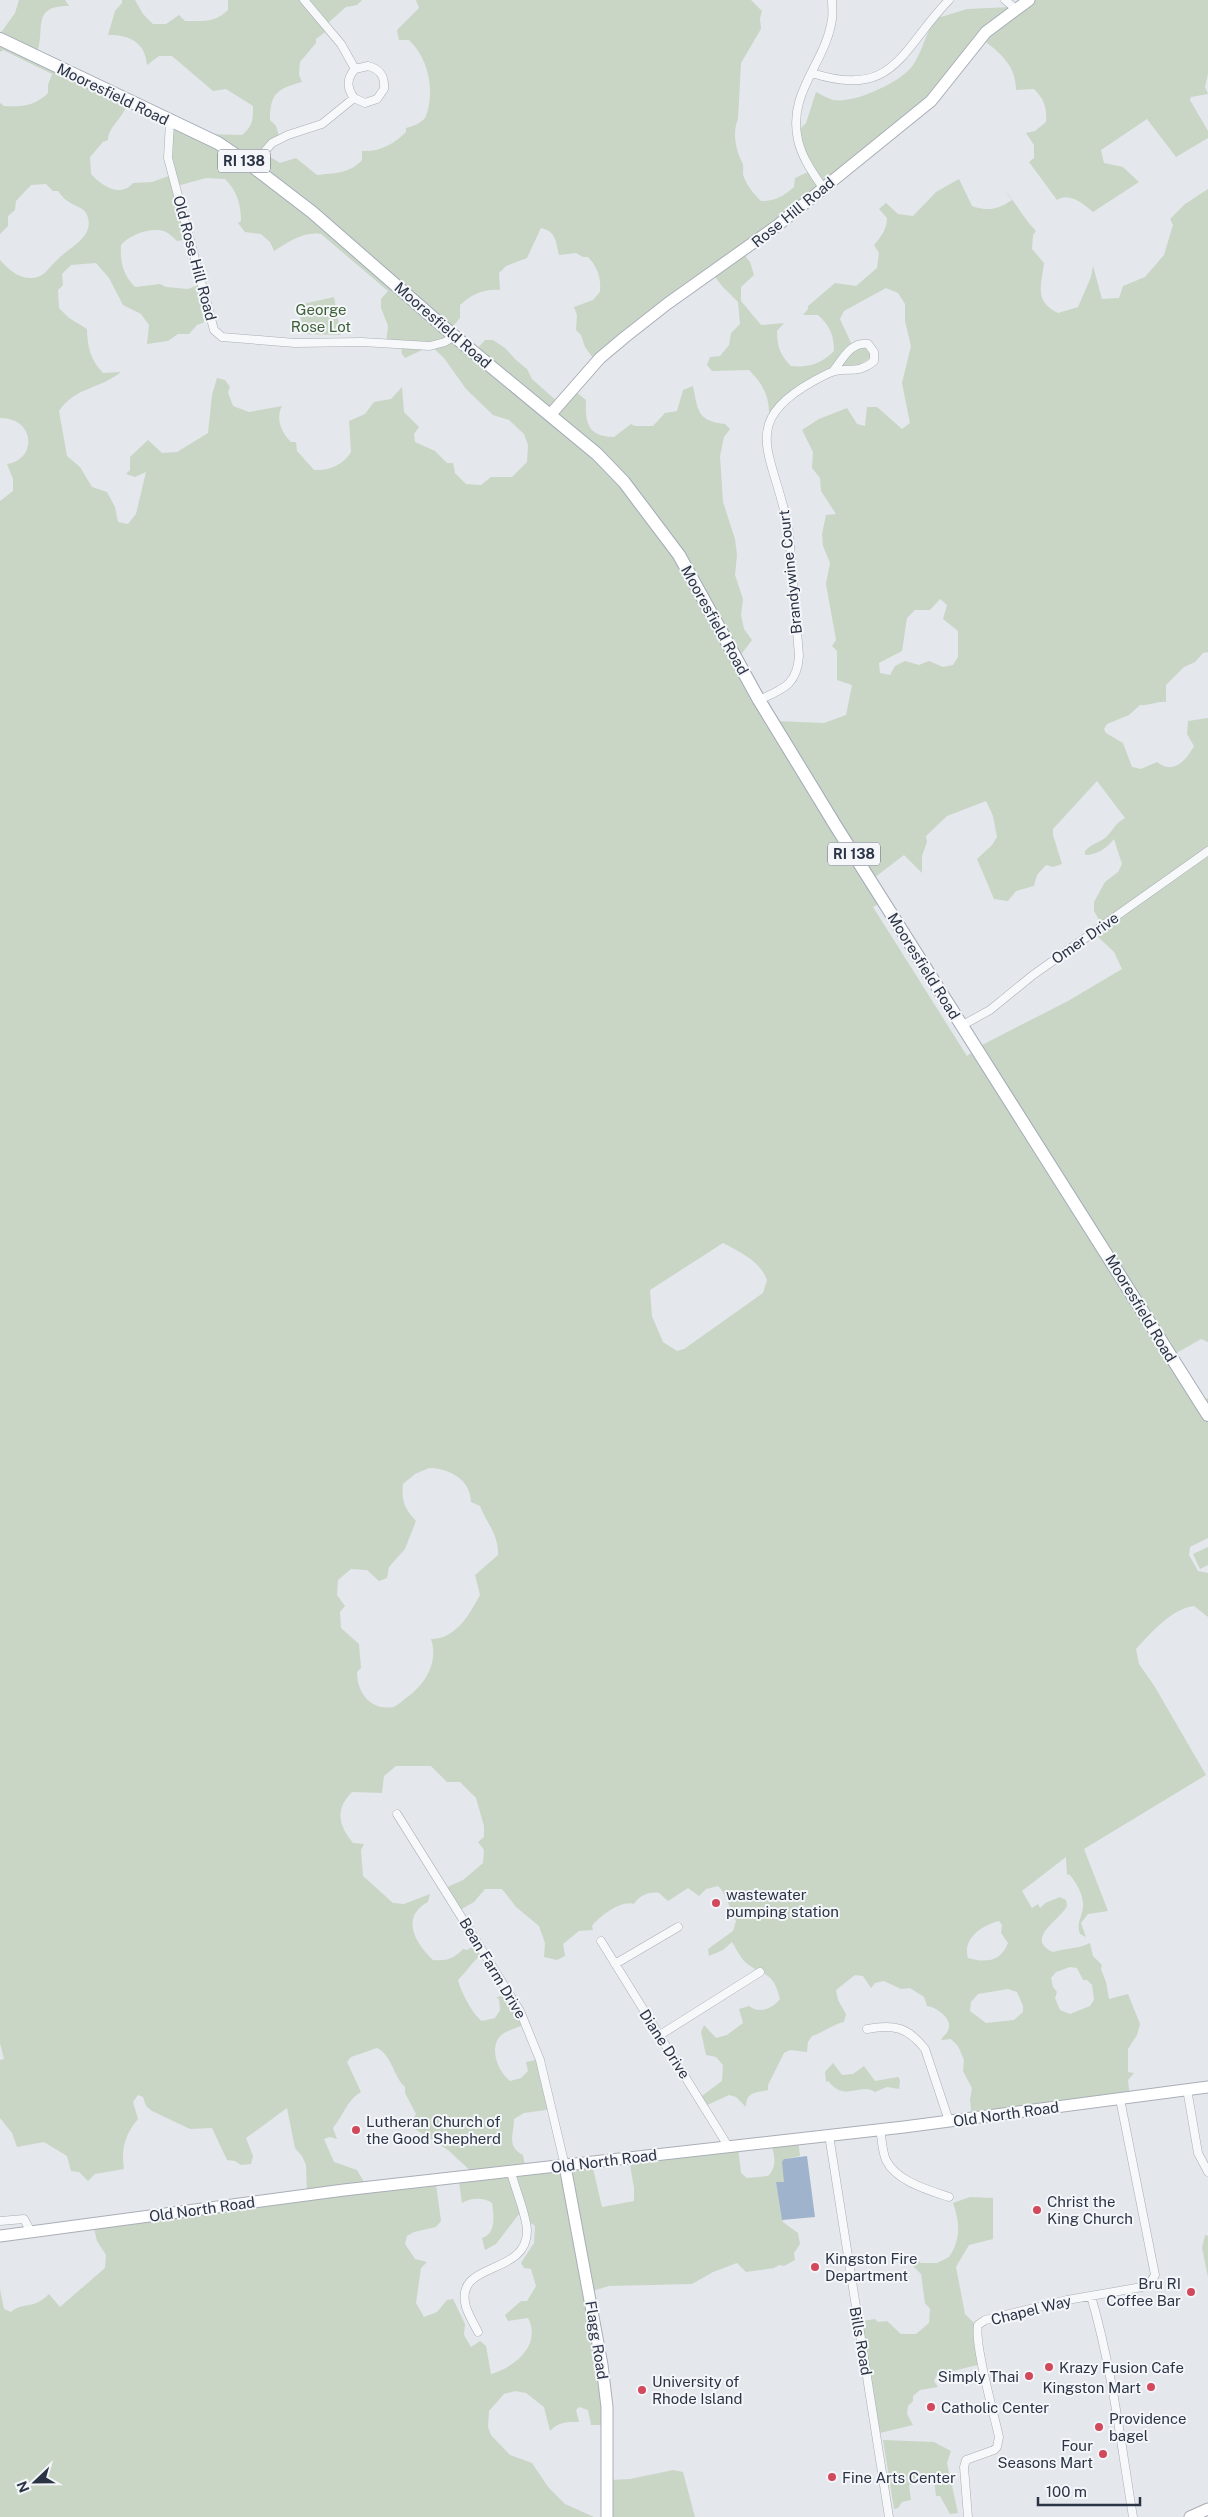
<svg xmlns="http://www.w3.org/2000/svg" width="1208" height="2517" viewBox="0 0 1208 2517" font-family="'Public Sans',sans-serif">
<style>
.green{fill:#c9d6c5;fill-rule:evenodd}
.water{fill:#9fb4cc}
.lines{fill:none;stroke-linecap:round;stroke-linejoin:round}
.street-casing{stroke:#a9aeb7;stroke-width:9}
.secondary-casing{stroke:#a9aeb7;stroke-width:13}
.primary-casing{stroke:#a3abb8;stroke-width:14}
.street{stroke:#f7f8fa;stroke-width:8}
.secondary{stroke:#fff;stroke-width:11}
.primary{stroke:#fff;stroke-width:12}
.poi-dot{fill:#d1495b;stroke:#f4f6f9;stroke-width:2}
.labels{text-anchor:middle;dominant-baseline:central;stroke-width:4;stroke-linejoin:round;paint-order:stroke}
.shield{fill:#f4f6f9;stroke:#676e7b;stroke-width:1}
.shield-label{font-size:14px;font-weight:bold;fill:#2b3445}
.street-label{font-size:15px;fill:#2b3445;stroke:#f4f6f9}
.park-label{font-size:15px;fill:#3f6138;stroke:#f4f6f9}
.poi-label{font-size:15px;fill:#2b3445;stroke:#f4f6f9;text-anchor:start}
</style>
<rect width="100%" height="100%" fill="#e4e7ec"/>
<!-- green -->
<path class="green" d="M19,0H65L69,6C30,6 46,29 37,53L181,118L204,134L242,135C253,126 253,120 253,106L226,89L213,91L172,56H159L147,65C145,42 130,35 108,35L115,11L122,3V0H135L143,14L153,24H166L179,15L185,21C203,21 215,23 228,10V0H362L357,5L346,7L327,24L328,30L316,39V43L300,62L299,75L302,82C277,89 270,93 270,120L276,126L280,139L264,153L280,163L296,158L317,175C335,173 349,174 362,160V151C380,152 394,144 406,132V128C413,126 423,123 426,116C435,91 429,59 409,40H399L397,30L419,8L416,0H751L762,11L760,18L761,29L741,63L738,119C732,133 736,150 742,162C744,165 743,170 743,174C746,185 753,193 761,201C776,201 782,197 794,187L795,178L810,171L797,132L806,123L816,92C821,94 828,99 834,100C853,104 902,82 913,65C924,49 926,29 939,15L941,17L967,9L1011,7L1029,0H1208V74L1205,87L1208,94L1191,97L1190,100L1208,131V138L1176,157L1147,119L1101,150L1104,163L1123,167L1139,182L1096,210L1093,212C1083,204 1070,192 1057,200L1029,162L1034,158V145L1026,133L1035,131L1046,122C1047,107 1044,99 1034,89L1016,90C1016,65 1000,53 982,39L936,94L743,253L750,262L754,275L741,287V301L761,325L784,323L777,331C777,346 780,355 791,366C808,368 821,364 834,351C834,335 830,326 818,315H803L808,309V306L835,283L856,286L877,268L879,253L874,245C881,237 887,229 887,218L879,209L886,203L898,214L913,216L936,192L959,179L972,206C989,212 998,209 1012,200L1005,191C1017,204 1024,219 1036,231L1033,235L1032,249L1044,263C1041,287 1034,301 1058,313L1078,307L1091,277L1093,266L1102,299L1119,298L1123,286L1145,277L1164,255L1173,225L1170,219L1185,204L1208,189V652L1203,653L1195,662L1184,667L1166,685V702C1157,701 1149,706 1140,705L1129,715L1107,724L1104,729L1106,733L1123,743L1132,767L1141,769L1157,762C1173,775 1186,761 1194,746L1187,734L1188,721L1208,718V1342L1201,1339L1173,1355L1198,1401L1208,1398V1538L1190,1547L1189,1555L1198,1571L1208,1573V1617L1194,1606C1171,1609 1151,1633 1136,1649L1139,1664L1155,1687L1206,1775L1084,1849L1108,1911L1088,1914L1081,1923L1086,1937L1080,1934C1076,1924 1082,1917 1083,1907C1084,1895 1076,1882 1069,1874L1067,1875L1066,1857L1022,1891L1032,1908L1038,1904L1040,1908L1045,1903L1060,1897L1066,1900L1067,1906C1060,1920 1024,1939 1053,1952C1066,1948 1078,1949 1090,1943L1093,1956L1102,1965L1101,1969L1106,1982L1109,1999L1128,1994L1140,2024L1137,2035L1128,2049V2072L1134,2073L1128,2080L1130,2098L972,2118L970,2100L972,2088L963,2071L964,2060L958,2046L951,2039L941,2040C943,2036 947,2034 948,2030C954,2019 936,2007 927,2006L924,1997L910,1988L901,1989L884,1981L875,1983L871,1988L863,1976L855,1975L836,1990L838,2000L846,2014L844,2022C833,2024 825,2032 812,2036L808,2042L807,2052L790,2050L784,2053L768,2085V2090C755,2093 746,2092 746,2107L736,2097L729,2095L705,2106L699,2098L722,2081L723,2065L716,2057L706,2055L701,2032L704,2025L716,2038L727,2035L743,2023L739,2009L749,2006C759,2014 772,2009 780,1999C773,1970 763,1977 745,1962C740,1957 736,1948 732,1942L723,1950L709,1956L708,1949L733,1931L736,1921C731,1911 726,1893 718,1886L706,1889L699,1896L688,1888L668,1901L659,1893C649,1891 639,1896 634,1904C621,1900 600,1916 592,1926L593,1930L579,1931L563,1944L565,1956L557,1960L544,1957L545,1943L539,1926L516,1907L502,1889H485L474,1902L460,1910L445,1888L463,1880L483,1863L484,1850L478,1842L484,1837V1826L476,1798L460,1782H447L431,1766H396L384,1776L382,1793L352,1792C335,1809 338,1825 353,1843L364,1844L361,1850L363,1876L393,1903L404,1904L430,1894L428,1902C400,1917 415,1943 433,1960C446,1961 454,1959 463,1949L467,1950L479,1943L485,1952C472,1961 469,1969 458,1980C461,1992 473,2015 482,2021L495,2018L500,2010L499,1999L496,1998L510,1992L526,2023C519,2028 511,2029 504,2033C487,2044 497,2071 510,2081L521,2078L528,2071L526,2062L541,2059L553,2109L524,2113L514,2119C514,2134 506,2146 523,2155L526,2170L592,2164L602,2207L634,2201V2188L629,2159L738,2146L741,2173L747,2178L768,2176C778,2166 774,2155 771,2142L798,2139L800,2156L784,2159V2182H776L783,2222L798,2233L800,2244L794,2253L795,2260L784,2266L779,2265L774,2268L746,2272L737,2263L713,2272L692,2284L609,2286L592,2291L606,2425H591L588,2410L579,2407L576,2410L579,2422C567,2422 560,2421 550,2431L544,2407L526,2393L515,2391L504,2394L489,2411L488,2427L491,2435L510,2455L532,2463L548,2487L565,2504L594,2517H0V2289L4,2309L11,2312C23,2301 32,2311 49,2294L60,2307L105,2268L106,2255L97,2241L93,2225L307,2195L306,2165L302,2156L295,2148L287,2108L246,2138L253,2156L251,2164L241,2165L235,2161L227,2160L212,2128L190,2129L152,2111L146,2106L143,2097L138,2095L133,2102L138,2119C125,2134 121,2149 124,2169L95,2174L88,2181L79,2172L71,2171L67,2156L44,2142L17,2147L12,2133L0,2118V2060L4,2059L0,2043V501L13,491V479L7,464C37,460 36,418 0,418V260C7,268 18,278 29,278C44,279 48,268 57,260C68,248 96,237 87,215C84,207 76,207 69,202C65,200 61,195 58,191H53L46,184L31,185L16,201L15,210L8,216V226L0,234V103L4,106C21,107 35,106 48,93V85L52,74L3,50L0,52V34L15,13ZM126,107L174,129L169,153L174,174L152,182L133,183C120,198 102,186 91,174L90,157L103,142L108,140C109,126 121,120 126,107ZM206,178L225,179C237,191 241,204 241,221L238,223L245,232L261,234L270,242L274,251C288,242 304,231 321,234L388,291L381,299V308L388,326L386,343L401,346L402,354L405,358L431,346L444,358L466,389L493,415L509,420L524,434L528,445L527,462L512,477H491L481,485L466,484L455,473L453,463H447L435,451L415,442L414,434L419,427L404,412L402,387L391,399L374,402L365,414L349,421L351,452C343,465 329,471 314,470L297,451L296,442H291C282,433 275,419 282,406L249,412L233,406L228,392L230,387L225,380L217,378L212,395L208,433L177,452L162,453L148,440L130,457V470L126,474L135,477L146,472L136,514L128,524L118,522L115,507L107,492L92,487L80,467L67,456L59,411C75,387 100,389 121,372L103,373C91,361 87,346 87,329L69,318L59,308L58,290L63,285L62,274L71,265L96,263L109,278L123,305L141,314L149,325L147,344L168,341L178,334H189L197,325L212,319L201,284L188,289L166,287L160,284L135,287C123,275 120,262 121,245C129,235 150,227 164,231C169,233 174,238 177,241L190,239L177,186ZM541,228C556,231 556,242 559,255L576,253L583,257H588C598,268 601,277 600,292L593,300L574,307L577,315L576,330L581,335L585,347L596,362L713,274L722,286L738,302L740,324L731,333L729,345L720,356L710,357L707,365L712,371L749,370C762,383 769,395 769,413L777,414L799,388L826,374L856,368L871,357L864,344L852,345L840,319L844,311L886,288L898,293L905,304V321L911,346L902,383L910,423L902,429L877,407H867L865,426L857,424L847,408L819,419L802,430L813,452L812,468L820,478L821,491L836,514L826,515L822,534L823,546L830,563L826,584L836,640L832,646L837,651V680L852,685L846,715L824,723L776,721L740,656L752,640L744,629L741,615L743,599L735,575L737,555L735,539L723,502L720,456L724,437L730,429L725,424C696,421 698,409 693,386L683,390L677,411L665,413L653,426H635L631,424L614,437C588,436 585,424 586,400L575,391L560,404L532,379L527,369L516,360L505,348L493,340H485L475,351L449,331L460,318V305C470,295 485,288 500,290L499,273L506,266L527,258ZM940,599L947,605L943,619L958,631V657L953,665L943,667L929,661L919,665L905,661L895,666L890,675L880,673L879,663L902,651L907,618L915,610H930ZM1097,781L1125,818C1113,825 1114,830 1105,838C1098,843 1091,844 1085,851V855C1097,855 1107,848 1114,839L1122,864L1118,872L1105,882L1094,902V911L1102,925L1093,932L1114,952L1122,969L1068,1001L980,1046L967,1056L873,907L888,899L874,878L904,855L922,873V856L927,842L926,836L947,816L986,801L993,816L997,837L992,845L977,859L994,899L1008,901L1016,891L1034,886L1037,875L1046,865L1053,867L1062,864L1053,835V829ZM723,1243C740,1252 760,1261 767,1280L763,1293L684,1349L677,1351L663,1342L652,1316L650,1290ZM429,1468C449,1468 471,1480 471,1502L480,1506C487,1524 499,1535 498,1555L475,1575L480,1595C469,1615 456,1639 431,1639C439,1662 425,1685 406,1698C402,1701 397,1706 393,1707C370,1711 357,1692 357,1672L361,1668L359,1644L341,1628L340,1612L345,1606L337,1595L338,1580L351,1569L367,1570L379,1581L387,1578L389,1567L405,1549L416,1521C405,1509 401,1501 403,1484L415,1474ZM999,1921L1002,1925L1001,1933L1008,1943C1001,1962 985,1963 968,1958C962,1939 982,1925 999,1921ZM1070,1967L1077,1968L1083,1980H1087L1092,1985L1094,2000L1090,2006L1070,2014L1060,2010L1055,1998L1057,1992L1053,1987L1051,1978L1056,1972ZM1008,1989L1017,1992L1023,2006V2012L1014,2020L986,2023L970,2011L971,2002L978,1994ZM377,2048C392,2055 393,2076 405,2087V2093L416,2114L412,2121L407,2124L448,2150L475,2175L459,2182L462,2203C470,2198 484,2197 492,2203C494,2217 496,2234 482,2238L485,2250L496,2244L519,2214L535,2226L534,2243L521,2263L524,2268L531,2269L536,2286L527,2301H521L505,2315L508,2321L528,2318C542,2345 515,2367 491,2374L486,2346L480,2341L471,2347L464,2335L465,2324L453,2299L447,2300L437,2312L424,2317L416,2303L421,2268L427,2262L415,2259L405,2244L407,2236L414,2232L436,2227L441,2221L436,2184L367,2187L357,2170L334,2162L324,2139L330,2137L337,2139L333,2128C344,2115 346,2101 361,2092L347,2062L351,2057Z
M334,297L341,335L304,334L298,305Z
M1208,1547V1565L1200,1569L1193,1554Z
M833,2063L842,2075L853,2074L864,2066L875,2081L898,2077L900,2080L899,2089L887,2087L875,2092C859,2082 846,2103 828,2081L826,2082L825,2072Z
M970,2197L993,2198V2239L969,2245L956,2267L965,2314L982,2331V2346L985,2363L937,2375L934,2381L938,2387L920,2390L913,2396V2401L908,2406L907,2414L913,2425L880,2433L862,2321L875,2319L878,2322L887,2321L901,2334H916L929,2323L930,2309L925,2303L921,2274L907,2260L915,2257L921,2263H937L949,2257C961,2240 960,2222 953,2203Z
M1205,2235L1208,2236V2277L1202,2248Z
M883,2440L934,2442L951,2451L947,2463L958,2513L950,2514L940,2496H936L934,2480L909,2485L911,2500L902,2502L898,2508L894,2509Z
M673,2470L683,2472L695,2517H609L610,2480L630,2479Z"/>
<!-- water -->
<path class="water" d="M807,2156L815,2217L782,2220L776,2182H784L782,2162L784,2159Z"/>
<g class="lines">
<defs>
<path id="street" d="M304,0L341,44L355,69
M1005,0L1016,9
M812,73C895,100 901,49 949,0
M170,122L168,158L214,330L222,337L295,343L362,342L430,346L445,342L454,336
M252,166L272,143L288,135L322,124L354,98L365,103L377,99L384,89C385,76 380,69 368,66L355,69C347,78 346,87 354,98
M823,188C813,173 802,158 798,140C787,92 826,63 832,19C833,13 832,6 832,0
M759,700C783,689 797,685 799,656L789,533C776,452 730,422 827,374C844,365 857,376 874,361V352L868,344C851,342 844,357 834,370
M961,1026L990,1010L1033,975L1208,851
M397,1814L520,2011L540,2060L565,2166
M601,1941L728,2146
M615,1964L678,1927
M867,2029C894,2024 908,2027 925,2049L949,2121
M660,2035L760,1972
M1187,2089L1198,2153L1208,2172
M880,2129C882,2139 882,2151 886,2160C896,2181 928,2190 949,2197
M829,2135L889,2517
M0,2221L24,2219L31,2232
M1091,2296C1112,2368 1121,2443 1133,2517
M478,2332C474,2324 469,2316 466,2307C453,2260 527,2277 527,2231C527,2216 515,2189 511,2172
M968,2517L964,2467L966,2460L994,2450L997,2447L999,2437C994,2414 974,2344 978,2325L985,2320L1067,2300L1142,2287L1150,2283L1155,2275L1120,2099"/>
<path id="secondary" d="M550,415L600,358L625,337L667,304L778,225L931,101L986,32L1029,0
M565,2166L602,2365L607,2407V2517
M0,2236L344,2190L904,2127L1208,2087
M1190,2517L1208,2509"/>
<path id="primary" d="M0,39L218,143L252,166L312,212L454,336L597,454L624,482L679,555L759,700L837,828L1208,1415"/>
</defs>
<!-- street casing -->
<use href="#street" class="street-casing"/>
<!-- secondary casing -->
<use href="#secondary" class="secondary-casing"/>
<!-- primary casing -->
<use href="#primary" class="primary-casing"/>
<!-- street -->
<use href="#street" class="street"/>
<!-- secondary -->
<use href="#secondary" class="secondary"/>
<!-- primary -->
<use href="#primary" class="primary"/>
</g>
<!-- markers -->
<g class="poi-dot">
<circle cx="716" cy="1903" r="5"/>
<circle cx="356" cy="2130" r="5"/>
<circle cx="1037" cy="2210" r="5"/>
<circle cx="815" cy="2267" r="5"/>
<circle cx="1191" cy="2292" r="5"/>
<circle cx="1049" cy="2367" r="5"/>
<circle cx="1029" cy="2376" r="5"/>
<circle cx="1151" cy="2387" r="5"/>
<circle cx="642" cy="2390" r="5"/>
<circle cx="931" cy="2407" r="5"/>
<circle cx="1099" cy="2427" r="5"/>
<circle cx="1103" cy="2454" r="5"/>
<circle cx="832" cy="2477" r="5"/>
</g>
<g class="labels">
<!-- shield labels -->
<g class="shield">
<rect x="218" y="149.5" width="52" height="23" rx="4"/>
<rect x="828" y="842.5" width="52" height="23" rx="4"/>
</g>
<g class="shield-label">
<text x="244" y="161">RI 138</text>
<text x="854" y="854">RI 138</text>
</g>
<!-- street labels -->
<g class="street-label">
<text transform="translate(113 94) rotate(26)">Mooresfield Road</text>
<text transform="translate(793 212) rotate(-39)">Rose Hill Road</text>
<text transform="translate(195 258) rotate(75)">Old Rose Hill Road</text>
<text transform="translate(443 325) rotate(41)">Mooresfield Road</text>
<text transform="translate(790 572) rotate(-96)">Brandywine Court</text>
<text transform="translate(715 620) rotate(61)">Mooresfield Road</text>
<text transform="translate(1085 938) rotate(-35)">Omer Drive</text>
<text transform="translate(924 966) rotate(58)">Mooresfield Road</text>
<text transform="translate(1141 1308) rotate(59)">Mooresfield Road</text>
<text transform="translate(493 1968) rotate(59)">Bean Farm Drive</text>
<text transform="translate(665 2044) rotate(57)">Diane Drive</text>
<text transform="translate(1006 2114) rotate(-8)">Old North Road</text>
<text transform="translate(604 2161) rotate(-7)">Old North Road</text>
<text transform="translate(202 2209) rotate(-8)">Old North Road</text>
<text transform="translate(1031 2310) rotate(-14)">Chapel Way</text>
<text transform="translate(597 2340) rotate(81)">Flagg Road</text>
<text transform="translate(861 2341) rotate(80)">Bills Road</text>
</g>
<!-- park labels -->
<g class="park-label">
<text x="321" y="309">George<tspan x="321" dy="17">Rose Lot</tspan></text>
</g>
<!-- poi labels -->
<g class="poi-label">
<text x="726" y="1894">wastewater<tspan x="726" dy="17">pumping station</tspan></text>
<text x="366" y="2121">Lutheran Church of<tspan x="366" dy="17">the Good Shepherd</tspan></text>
<text x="1047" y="2201">Christ the<tspan x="1047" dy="17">King Church</tspan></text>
<text x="825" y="2258">Kingston Fire<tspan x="825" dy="17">Department</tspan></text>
<text x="1181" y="2283" text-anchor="end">Bru RI<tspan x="1181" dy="17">Coffee Bar</tspan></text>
<text x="1059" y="2367">Krazy Fusion Cafe</text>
<text x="1019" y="2376" text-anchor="end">Simply Thai</text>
<text x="652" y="2381">University of<tspan x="652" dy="17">Rhode Island</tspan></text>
<text x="1141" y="2387" text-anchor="end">Kingston Mart</text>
<text x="941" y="2407">Catholic Center</text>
<text x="1109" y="2418">Providence<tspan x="1109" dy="17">bagel</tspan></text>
<text x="1093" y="2445" text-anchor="end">Four<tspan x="1093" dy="17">Seasons Mart</tspan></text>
<text x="842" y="2477">Fine Arts Center</text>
</g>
</g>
<!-- north arrow -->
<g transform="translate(35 2482) rotate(248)" stroke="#f4f6f9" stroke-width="4" paint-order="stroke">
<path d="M0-4L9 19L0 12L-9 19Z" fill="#2b3445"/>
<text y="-8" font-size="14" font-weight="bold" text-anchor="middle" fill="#2b3445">N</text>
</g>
<!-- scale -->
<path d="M1038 2497v8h102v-8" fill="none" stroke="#2b3445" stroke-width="2.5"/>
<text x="1046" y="2497" font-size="15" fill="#2b3445" stroke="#f4f6f9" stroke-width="4" paint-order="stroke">100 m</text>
</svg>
